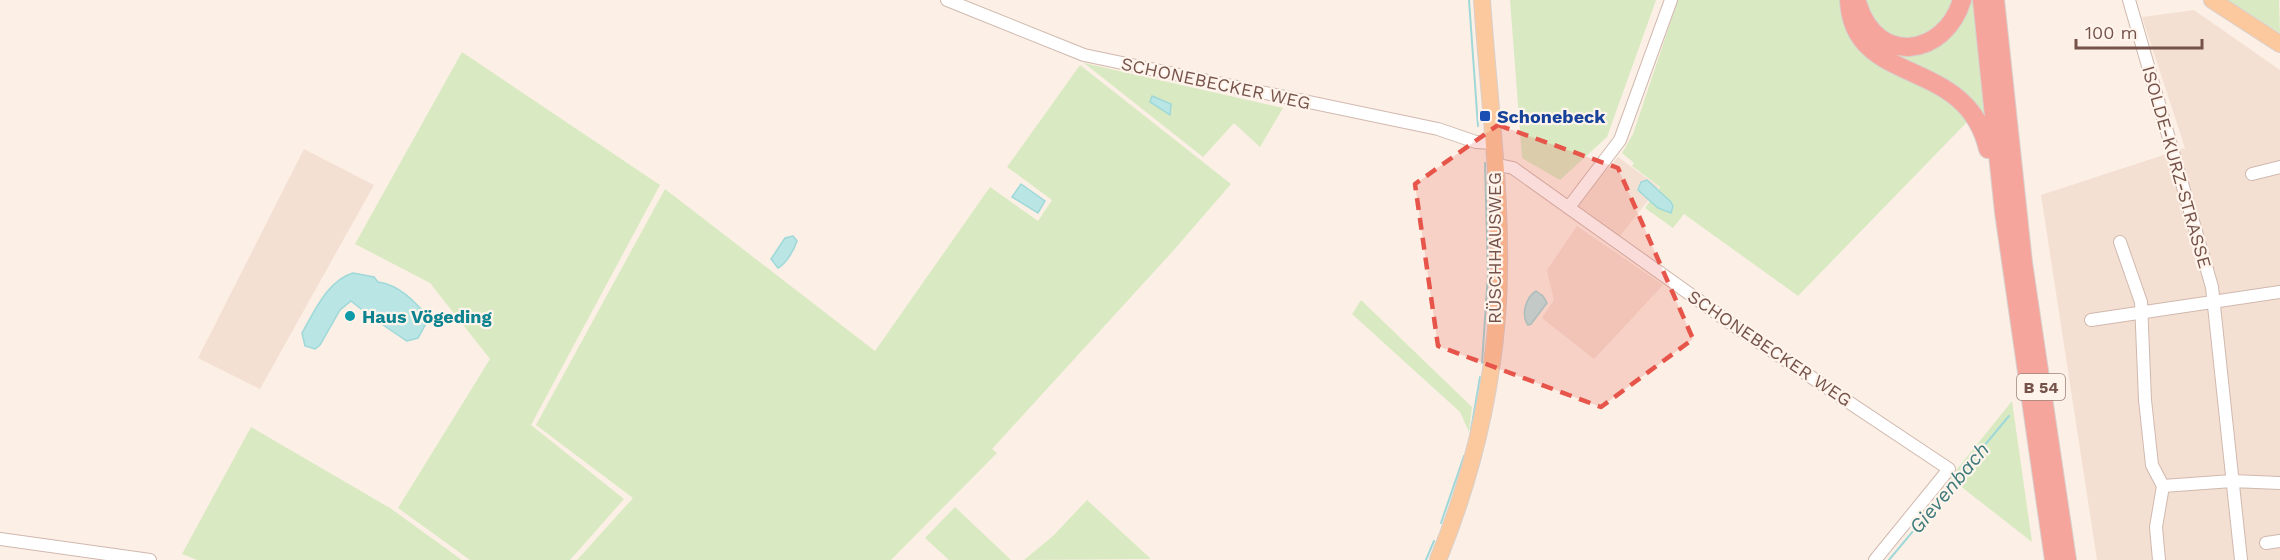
<svg xmlns="http://www.w3.org/2000/svg" width="2280" height="560" viewBox="0 0 2280 560" font-family="'Work Sans',sans-serif">
<style>
.residential{fill:#f4e0d3}
.green{fill:#d9eac3}
.water{fill:#b9e6e5;stroke:#9fd8d8;stroke-width:1.5}
.lines{fill:none;stroke-linecap:round;stroke-linejoin:round}
.stream{stroke:#9fd8d8;stroke-width:2}
.minor-casing{stroke:#d0b8ae;stroke-width:14}
.major-casing{stroke:#d8cfcc;stroke-width:18}
.highway-casing{stroke:#d8cfcc;stroke-width:20}
.minor{stroke:#fff;stroke-width:12}
.major{stroke:#fbc99d;stroke-width:16}
.highway{stroke:#f6a59c;stroke-width:18}
.marked{fill:#e6544a;fill-opacity:0.2;stroke:#e6544a;stroke-width:4.5;stroke-dasharray:12 8;stroke-linejoin:round}
.transit-dot{fill:#1a4fb4;stroke:#fff4eb;stroke-width:2}
.culture-dot{fill:#0f9aa8;stroke:#fff4eb;stroke-width:2}
.labels{text-anchor:middle;dominant-baseline:central;stroke-width:4.5;stroke-linejoin:round;paint-order:stroke}
.shield{fill:#fff4eb;stroke:#9e837a;stroke-width:1.5}
.shield-label{font-size:16px;font-weight:bold;fill:#75534a}
.street-label{font-size:18px;fill:#75534a;stroke:#fff4eb}
.transit-label{font-size:18px;font-weight:bold;fill:#164399;stroke:#fff4eb;text-anchor:start}
.culture-label{font-size:18px;font-weight:bold;fill:#0d838f;stroke:#fff4eb;text-anchor:start}
.water-label{font-size:20px;font-style:italic;fill:#3d7a7b;stroke:#fff4eb}
</style>
<rect width="100%" height="100%" fill="#fcefe5"/>
<!-- residential -->
<path class="residential" d="M2194,10L2280,70V560H2097L2041,195L2185,148L2142,17Z
M304,149L374,185L260,389L198,358Z
M1618,157L1659,187L1619,237L1576,206Z
M1577,226L1663,285L1594,359L1542,318L1554,300L1547,270Z"/>
<!-- green -->
<path class="green" d="M1510,0H1656L1607,137L1560,180L1522,158Z
M1678,0H1843L1847,24L1947,95L1967,122L1798,296L1684,214L1673,228L1645,208L1660,187L1632,166L1634,163L1622,153L1633,134Z
M1861,0H1959L1924,41L1886,37Z
M1966,0H1977L1989,131L1892,60L1857,12L1909,50Z
M2228,0H2279L2280,33Z
M462,52L660,185L531,425L624,499L570,560H470L398,508L490,359L430,283L355,244Z
M1084,63L1283,108L1260,147L1234,123L1203,157Z
M1080,65L1231,184L1173,251L992,449L997,453L891,560H577L633,498L536,425L665,189L875,351L990,187L1038,221L1052,200L1007,167Z
M1361,300L1472,407L1469,432L1460,412L1352,314Z
M2012,401L2032,542L1950,478Z
M251,427L390,508L462,560H197L182,554Z
M1087,500L1151,559L1024,560L1053,536Z
M955,507L1011,560H949L925,538Z"/>
<!-- water -->
<path class="water" d="M1152,96L1171,104L1170,115L1150,102Z
M1647,180L1671,202L1673,206L1671,213L1658,208L1638,190L1641,182Z
M1021,184L1045,201L1038,213L1012,197Z
M793,236L797,241C794,250 786,264 778,268L771,259L785,238Z
M353,273L374,277L378,282C400,285 415,302 429,318L418,338L407,341C387,328 368,315 351,301L340,310L320,345L315,349L305,346L302,333C314,312 328,280 353,273Z
M1536,291L1543,296L1547,303L1531,324L1528,325C1521,315 1525,298 1536,291Z"/>
<g class="lines">
<!-- stream -->
<path class="stream" d="M1469,0L1478,126
M1482,363L1488,274L1485,163
M1471,430L1480,377
M1441,523L1464,456
M1426,560L1434,541
M1889,560L2009,416"/>
<defs>
<path id="minor" d="M947,0L1084,55L1438,129L1476,142L1492,143
M2129,0L2212,287L2241,560
M1494,164L1513,168L1736,327L1949,469L1875,560
M2252,174L2280,167
M1569,207L1620,140L1671,0
M2120,242L2141,302L2145,400L2152,465L2163,486L2156,527L2159,560
M2091,320L2280,292
M2163,486L2232,481L2280,483
M0,539L150,560
M2266,543L2280,541"/>
<path id="major" d="M2212,0L2280,44
M1438,560C1470,482 1490,402 1497,318C1505,213 1489,105 1482,0"/>
<path id="highway" d="M1849,0C1853,89 1966,54 1988,149
M1982,0L2004,212L2054,560
M1995,0L2023,263L2067,560
M1858,5C1877,66 1945,57 1962,0"/>
</defs>
<!-- minor casing -->
<use href="#minor" class="minor-casing"/>
<!-- major casing -->
<use href="#major" class="major-casing"/>
<!-- highway casing -->
<use href="#highway" class="highway-casing"/>
<!-- minor -->
<use href="#minor" class="minor"/>
<!-- major -->
<use href="#major" class="major"/>
<!-- highway -->
<use href="#highway" class="highway"/>
</g>
<!-- marked area -->
<path class="marked" d="M1498,125L1618,168L1693,339L1601,407L1438,346L1415,184Z"/>
<!-- markers -->
<rect class="transit-dot" x="1479" y="110" width="12" height="12" rx="3"/>
<circle class="culture-dot" cx="350" cy="316" r="6"/>
<g class="labels">
<!-- shield labels -->
<rect class="shield" x="2017" y="374" width="48" height="26" rx="4.5"/>
<g class="shield-label">
<text x="2041" y="387">B 54</text>
</g>
<!-- street labels -->
<g class="street-label">
<text transform="translate(1216 83) rotate(12)">SCHONEBECKER WEG</text>
<text transform="translate(2177 167) rotate(74)">ISOLDE-KURZ-STRASSE</text>
<text transform="translate(1494 248) rotate(-90)">RÜSCHHAUSWEG</text>
<text transform="translate(1770 348) rotate(34)">SCHONEBECKER WEG</text>
</g>
<!-- transit labels -->
<g class="transit-label">
<text x="1497" y="116">Schonebeck</text>
</g>
<!-- culture labels -->
<g class="culture-label">
<text x="362" y="316">Haus Vögeding</text>
</g>
<!-- water labels -->
<g class="water-label">
<text transform="translate(1949 488) rotate(-50)">Gievenbach</text>
</g>
</g>
<!-- scale -->
<path d="M2076 39v9h126v-9" fill="none" stroke="#75534a" stroke-width="3"/>
<text x="2085" y="39" font-size="18" fill="#75534a" stroke="#fff4eb" stroke-width="4.5" paint-order="stroke">100 m</text>
</svg>
